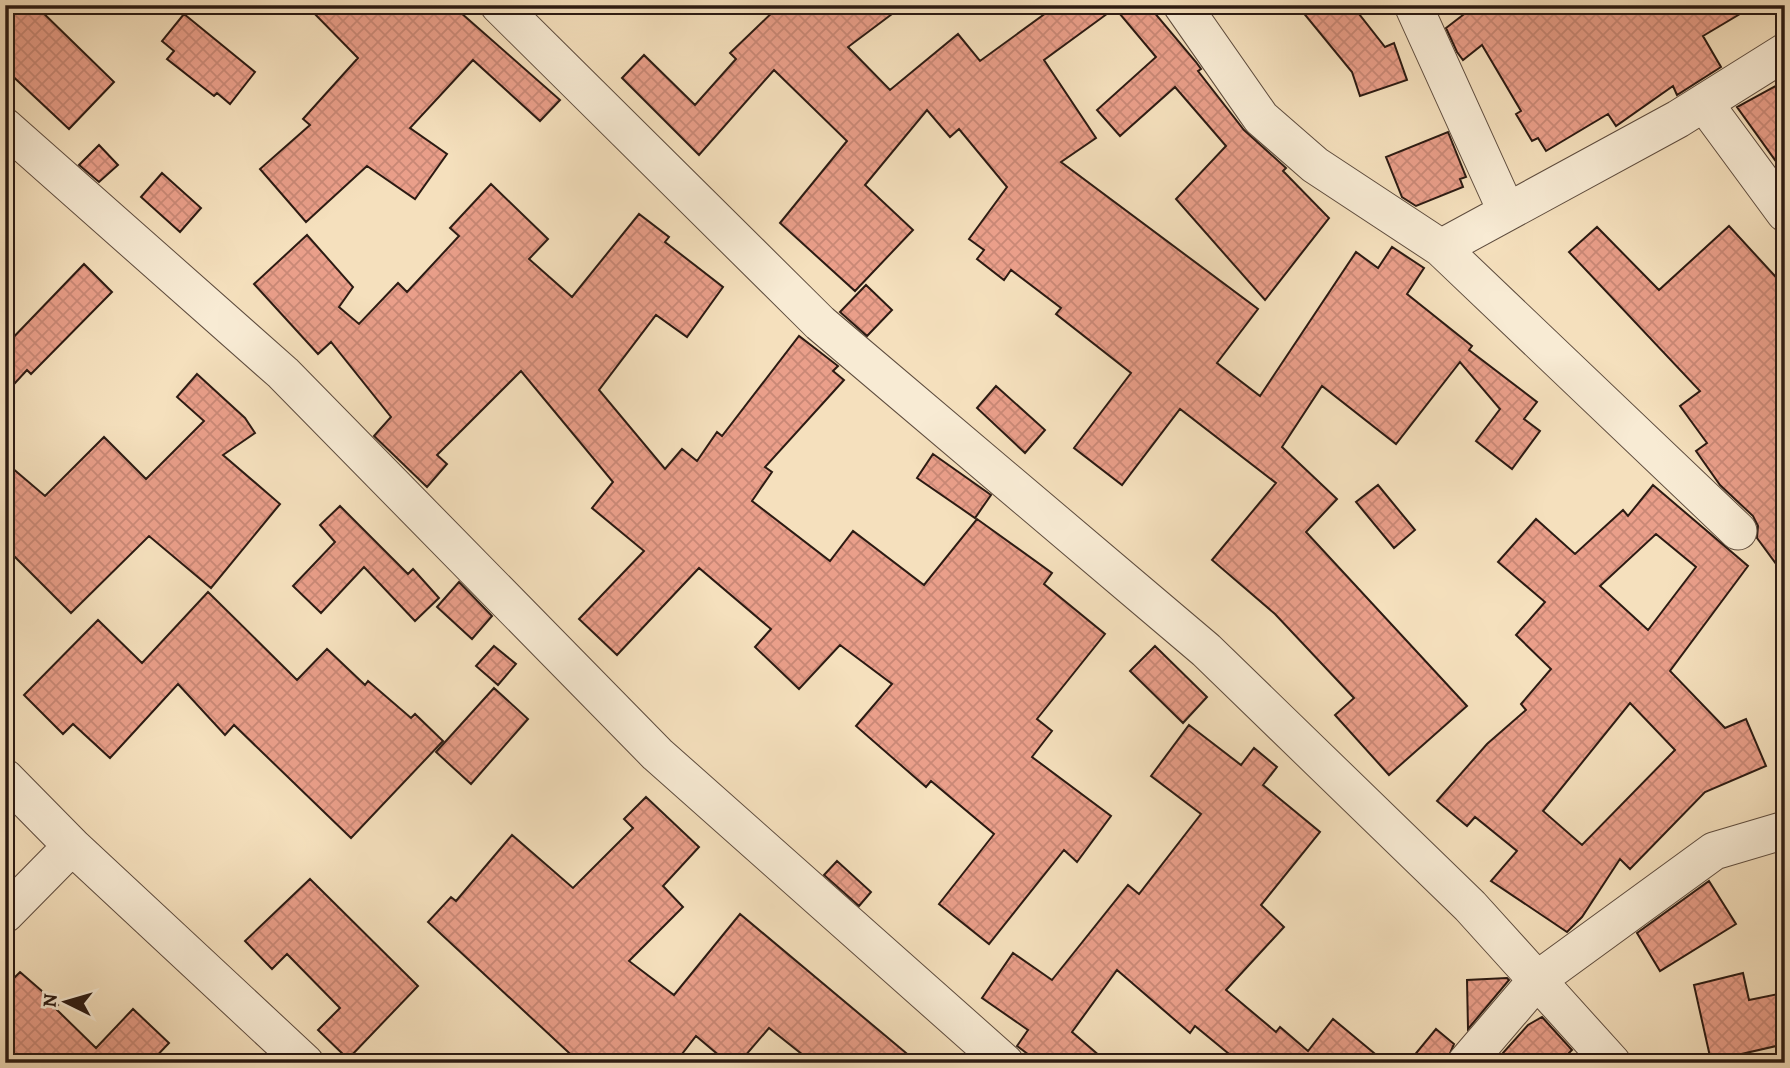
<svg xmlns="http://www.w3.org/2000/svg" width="1790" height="1068" viewBox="0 0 1790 1068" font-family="Alegreya,serif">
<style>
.building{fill:url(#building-cross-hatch);stroke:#2c1b13;stroke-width:2;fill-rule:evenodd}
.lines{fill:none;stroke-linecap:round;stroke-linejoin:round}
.street-casing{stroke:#5e4c3e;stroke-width:39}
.street{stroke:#f8ebd4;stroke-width:37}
</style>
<defs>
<pattern id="building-cross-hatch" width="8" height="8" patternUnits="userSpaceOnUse" patternTransform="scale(1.75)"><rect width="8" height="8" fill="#ea9f8a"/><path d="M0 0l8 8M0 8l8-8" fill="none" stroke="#c98876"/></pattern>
</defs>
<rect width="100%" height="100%" fill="#f5e0bd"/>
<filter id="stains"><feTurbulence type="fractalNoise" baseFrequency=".00286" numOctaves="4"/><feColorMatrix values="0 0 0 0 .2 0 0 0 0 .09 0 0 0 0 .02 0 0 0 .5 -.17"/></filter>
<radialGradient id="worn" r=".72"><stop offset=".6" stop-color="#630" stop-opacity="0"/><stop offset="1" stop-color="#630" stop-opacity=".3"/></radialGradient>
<!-- building -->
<path class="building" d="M5,5H35L114,82L69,129L5,69Z
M306,5H452L560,100L540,121L473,60L410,128L447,154L415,199L367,166L306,222L260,169L310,125L303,119L358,58Z
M780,5H904L848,47L890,90L958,34L980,61L1057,5H1148L1196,62L1201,69L1198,71L1244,130L1286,168L1283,171L1329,218L1265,300L1176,199L1226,146L1175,87L1120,136L1097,110L1156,57L1115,8L1044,60L1096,138L1061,162L1258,309L1217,363L1260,396L1356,252L1378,268L1392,247L1424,268L1407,294L1472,346L1469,350L1537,402L1524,419L1540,431L1512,469L1476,441L1500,409L1460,362L1396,444L1322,386L1282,447L1337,499L1306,532L1467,706L1389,775L1335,715L1354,698L1275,614L1212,560L1276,483L1180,409L1122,485L1074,448L1131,373L1056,314L1061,308L1011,270L1004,280L977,259L984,250L969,239L1007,187L959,129L950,137L927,110L865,185L913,230L855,291L780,223L847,141L774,70L699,155L622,78L644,55L695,105L736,59L730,53Z
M1297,5H1352L1385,47L1394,43L1407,80L1360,96L1352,72Z
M1476,5H1755L1703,36L1721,67L1677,95L1673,86L1616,126L1608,114L1546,151L1538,138L1532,141L1516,114L1521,111L1482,45L1463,60L1457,52L1446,28Z
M184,14L255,72L230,104L217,93L214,96L167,59L174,51L162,41Z
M1785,81V174L1737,107Z
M1448,132L1466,177L1460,179L1463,187L1416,206L1402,197L1386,157Z
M99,145L118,165L99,182L79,165Z
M162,173L201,208L180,232L141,197Z
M491,184L548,239L529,259L572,297L639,214L669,237L665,242L723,287L687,337L656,315L599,390L665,469L682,449L697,461L717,432L722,436L799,336L838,366L833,371L844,380L765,467L772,472L752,501L830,561L853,531L924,585L977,519L1052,573L1044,584L1105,634L1037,719L1052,731L1032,757L1111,816L1077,862L1064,850L989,944L939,904L994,834L931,781L926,787L856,726L892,684L840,645L799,689L755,647L771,629L699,568L617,655L579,619L644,551L592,508L613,482L521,371L437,455L447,464L427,487L374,436L391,417L331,342L318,354L254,284L307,235L353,287L339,307L359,324L398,283L407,292L459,236L450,228Z
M1729,226L1785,287V576L1757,538L1758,526L1753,516L1720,485L1696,451L1707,443L1680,406L1700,391L1569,252L1597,227L1659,290Z
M84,264L112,292L31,374L27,370L5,394V346Z
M866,285L892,310L867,336L840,312Z
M197,374L245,418L255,433L223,455L280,504L211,588L149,536L71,613L5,547V462L45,496L104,437L146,479L204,421L177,397Z
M996,386L1045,430L1025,453L977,408Z
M933,454L991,495L975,518L917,478Z
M1378,485L1415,530L1394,548L1356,502Z
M1653,485L1748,566L1670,671L1725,728L1746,719L1766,766L1705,792L1630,869L1620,859L1582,917L1567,932L1491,881L1517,851L1475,817L1467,826L1437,801L1487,744L1526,710L1521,704L1551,669L1516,635L1545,602L1498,562L1536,519L1575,554L1623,510L1628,516ZM1656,534L1696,567L1648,630L1600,586ZM1630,703L1675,750L1582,845L1543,811Z
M340,506L408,574L413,569L439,598L415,621L364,567L321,613L293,586L335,542L320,525Z
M459,582L492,616L472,639L437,607Z
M208,592L297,680L327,649L365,685L368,681L411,718L415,714L443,741L351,838L234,725L225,735L178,684L110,758L73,724L63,734L24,695L98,620L142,663Z
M494,646L516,664L498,685L476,666Z
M1155,646L1207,697L1183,723L1130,671Z
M494,688L528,719L471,784L436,752Z
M1189,725L1241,765L1254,748L1277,767L1263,785L1320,832L1261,905L1284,927L1226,990L1276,1032L1280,1027L1308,1051L1333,1019L1386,1063H1240L1195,1026L1190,1033L1117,970L1072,1032L1108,1063H1040L1017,1046L1028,1030L982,998L1013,953L1052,980L1128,885L1139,894L1201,814L1151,776Z
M646,797L699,847L663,886L683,907L629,961L674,995L740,914L918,1063H813L769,1028L739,1063H728L696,1036L675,1063H580L428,922L451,897L456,901L512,835L573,888L633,828L624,819Z
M837,861L871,892L859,906L824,875Z
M310,879L418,986L348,1059L318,1030L340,1008L287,954L272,969L245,941Z
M1709,881L1736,924L1660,971L1637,933Z
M20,972L58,1005L55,1008L96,1048L133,1009L169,1043L150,1063H16L5,1052V987Z
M1743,973L1749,1000L1778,994L1785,1005V1044L1711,1061L1694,985Z
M1507,978L1509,980L1468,1029L1467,980Z
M1542,1017L1572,1050L1559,1063H1494L1528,1025Z
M1436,1029L1454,1044L1446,1063H1408Z"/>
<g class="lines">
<defs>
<path id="street" d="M499,5L820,323L1206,650L1470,906L1537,980L1466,1063
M1182,5L1261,118L1315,165L1441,248L1678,119L1785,52
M1413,5L1506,210
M1704,103L1785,213
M5,127L283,373L657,754L1005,1063
M1441,248L1738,531
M5,778L72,846L5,914
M72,846L305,1063
M1612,1063L1537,980L1714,851L1785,830"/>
</defs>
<!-- street casing -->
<use href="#street" class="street-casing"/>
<!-- street -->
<use href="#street" class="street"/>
</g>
<!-- margin -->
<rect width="1790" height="1068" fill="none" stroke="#f5e0bd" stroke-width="28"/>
<rect x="7" y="7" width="1776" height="1054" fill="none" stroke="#2c1b13" stroke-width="3.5"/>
<rect x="14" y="14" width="1762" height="1040" fill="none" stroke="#2c1b13" stroke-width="2"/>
<!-- north arrow -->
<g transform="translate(66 1002) rotate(275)" stroke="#f8ebd4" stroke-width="5" paint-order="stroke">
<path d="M0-5L12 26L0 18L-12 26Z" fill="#2c1b13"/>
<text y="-10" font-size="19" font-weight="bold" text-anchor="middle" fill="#2c1b13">N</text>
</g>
<rect width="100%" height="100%" filter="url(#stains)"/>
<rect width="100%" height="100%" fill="url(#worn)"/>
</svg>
